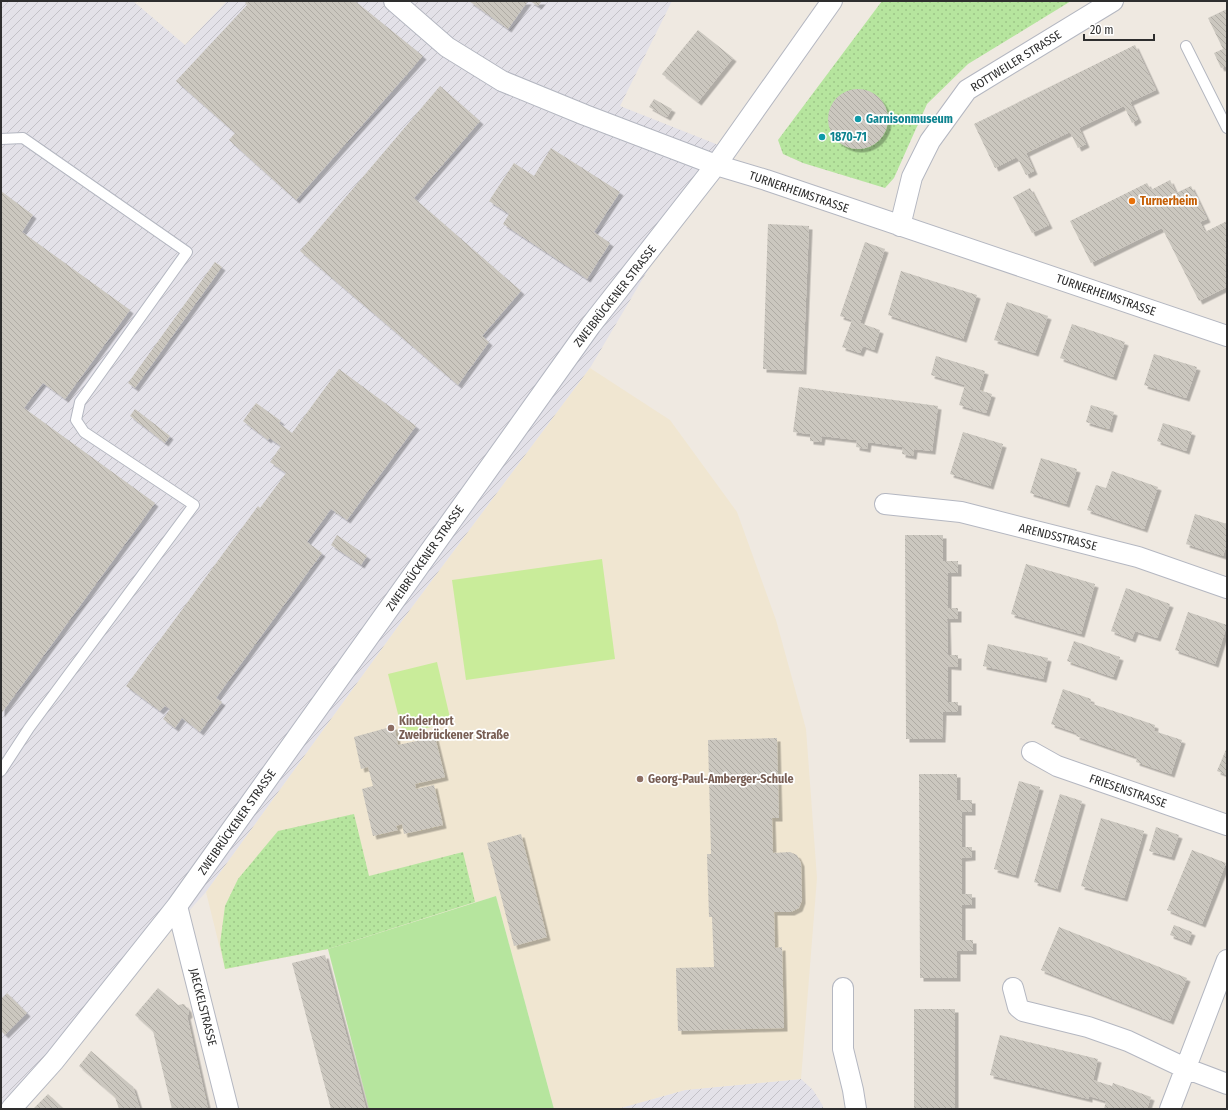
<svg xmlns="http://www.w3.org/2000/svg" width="1228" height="1110" viewBox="0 0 1228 1110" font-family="'Fira Sans Condensed',sans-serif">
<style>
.industrial{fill:url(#industrial-furrows)}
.education{fill:#f0e6d1}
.park{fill:url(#park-dots)}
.garden{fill:#b6e59e}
.pitch{fill:#c9ec9a}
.building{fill:url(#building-back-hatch);filter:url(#shadow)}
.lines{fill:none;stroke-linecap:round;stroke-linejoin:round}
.service-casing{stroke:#b4b7c1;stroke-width:12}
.minor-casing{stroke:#b4b7c1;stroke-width:22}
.service{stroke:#fff;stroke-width:10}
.minor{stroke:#fff;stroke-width:20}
.culture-dot{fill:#0f9aa8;stroke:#fff;stroke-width:1.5}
.food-dot{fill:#e8710a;stroke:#fff;stroke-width:1.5}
.education-dot{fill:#8d6e63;stroke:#fff;stroke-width:1.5}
.labels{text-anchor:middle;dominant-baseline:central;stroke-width:3.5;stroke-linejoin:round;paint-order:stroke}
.street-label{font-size:12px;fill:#2e2e2e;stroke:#fff}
.culture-label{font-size:12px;font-weight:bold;fill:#0d838f;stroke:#fff;text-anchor:start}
.food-label{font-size:12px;font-weight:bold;fill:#c56008;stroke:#fff;text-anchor:start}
.education-label{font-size:12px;font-weight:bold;fill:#785e54;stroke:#fff;text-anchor:start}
</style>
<defs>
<pattern id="industrial-furrows" width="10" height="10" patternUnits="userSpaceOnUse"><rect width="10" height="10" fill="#e3e1e8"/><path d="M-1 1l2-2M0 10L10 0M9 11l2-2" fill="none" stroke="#c3c1c7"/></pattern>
<pattern id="park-dots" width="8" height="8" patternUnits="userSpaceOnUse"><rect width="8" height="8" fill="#b6e59e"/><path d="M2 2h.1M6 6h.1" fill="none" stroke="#9dc588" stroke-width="1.8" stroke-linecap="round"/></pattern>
<pattern id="building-back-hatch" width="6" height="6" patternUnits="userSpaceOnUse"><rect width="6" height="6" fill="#cbc7bf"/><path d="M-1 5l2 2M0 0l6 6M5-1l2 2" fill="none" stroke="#afaba4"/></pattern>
<filter id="shadow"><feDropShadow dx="3.5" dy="3.5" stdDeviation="0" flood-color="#0004"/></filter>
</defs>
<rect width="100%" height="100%" fill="#efe9e1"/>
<!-- industrial -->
<path class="industrial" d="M1,1H133L185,45L227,1H672L620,106L721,146L590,368L410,610L206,892L8,1109H1Z
M801,1079L813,1090L823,1106V1109H617L685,1090Z"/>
<!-- education -->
<path class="education" d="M590,368L670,420L737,512L776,620L806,729L817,878L801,1079L685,1090L617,1109H554L496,896L328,949L225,969L206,892L410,610Z"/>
<!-- park -->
<path class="park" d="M882,1H1071L968,64L927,104L894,178L885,188L803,163L783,154L778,140Z
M354,814L369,876L463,852L475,902L328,949L225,969L220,944L225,906L238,879L278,831Z"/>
<!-- garden -->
<path class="garden" d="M496,896L554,1109H369L328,949Z"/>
<!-- pitch -->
<path class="pitch" d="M602,559L615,659L466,680L452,580Z
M437,662L451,722L403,734L388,674Z"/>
<!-- building -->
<path class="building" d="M247,1H355L423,56L296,200L229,140L235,133L176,81L247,5L245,3Z
M469,1H528L508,29Z
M530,1H542L538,6Z
M1227,9V66L1221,68L1214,53L1223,49L1208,18Z
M698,30L733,58L698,102L662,74Z
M1135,45L1156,90L1130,102L1138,119L1132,123L1124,106L1079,128L1086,144L1078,148L1070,132L1026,153L1034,171L1026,175L1017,157L995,168L974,124Z
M440,86L480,121L414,198L521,291L482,336L489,342L458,385L300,251Z
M828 119a30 30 0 1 1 60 0a30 30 0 1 1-60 0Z
M654,99L672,109L667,117L649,107Z
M551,148L620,192L594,232L610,243L587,279L503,224L509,214L489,201L514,163L534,176Z
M1170,180L1176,193L1191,186L1207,219L1200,222L1205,232L1227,221V287L1199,301L1162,228L1091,263L1070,221L1147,183L1151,190Z
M1030,188L1049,225L1032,233L1013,197Z
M1,191L33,215L22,232L130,310L65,399L43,383L24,408L155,503L1,714Z
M768,224L809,226L803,371L763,369Z
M865,242L885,249L860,323L880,330L874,350L863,346L860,353L842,347L852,320L840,316Z
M215,262L222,267L135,388L128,383Z
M901,271L977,295L963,339L888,315Z
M1007,302L1048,316L1035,353L994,340Z
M1072,324L1125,342L1113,377L1060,358Z
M1154,354L1197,367L1186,398L1144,385Z
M936,356L985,371L979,390L992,394L986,413L959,405L965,385L931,375Z
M339,369L416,426L347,520L331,509L307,542L322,553L216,698L222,702L200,732L182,718L175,728L163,719L170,709L165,706L160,711L126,686L258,506L260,508L286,473L270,462L281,446L269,438L268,440L243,421L256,403L281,421L279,423L292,433Z
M799,387L938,406L932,451L914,449L913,456L902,454L903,447L868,442L867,449L856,447L857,440L822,436L821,442L810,441V434L793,432Z
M1091,405L1114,412L1109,429L1086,422Z
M135,409L170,436L165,443L130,416Z
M1163,423L1192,432L1186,451L1157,441Z
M963,432L1003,444L990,486L950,474Z
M1041,458L1077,469L1066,504L1030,493Z
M1112,471L1158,487L1144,529L1087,510L1096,485L1106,488Z
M1195,514L1227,524V544L1223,556L1186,544Z
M337,535L367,556L361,565L331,545Z
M905,535H943V561H958V573H948V608H958V619H947L948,655H958V667L948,666V702H958V712H943L942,739H906Z
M1026,564L1095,584L1081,634L1011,614Z
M1126,588L1170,604L1157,638L1135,631L1132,639L1111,631Z
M1188,612L1227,625L1215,664L1175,650Z
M1074,641L1120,657L1113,677L1067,661Z
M988,644L1048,658L1043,679L983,666Z
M1063,689L1091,699L1090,703L1155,725L1154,731L1182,740L1171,774L1136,762L1137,757L1076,736L1077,733L1051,724Z
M394,726L398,745L435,737L445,777L415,784L416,789L434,785L443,825L404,834L402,824L396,826L398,830L373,836L362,789L373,786L368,767L361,769L354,737Z
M777,738L779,818H772L773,853L790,852L797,855L801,863L802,900L799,908L791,912H774L775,948L782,947L784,1028L678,1031L676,968L714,967L712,917H709L707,854H711L708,740Z
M1227,747V775L1217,771Z
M919,774H957V800H972V812H962V847H972V857L962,858V894H972V905H962V940H973V951H957V978H920Z
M1019,781L1040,787L1015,875L994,869Z
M1060,794L1082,801L1057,889L1034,882Z
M1101,818L1144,831L1124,898L1081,886Z
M1156,827L1179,835L1171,857L1149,851Z
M521,834L547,937L514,946L487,843Z
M1192,850L1226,863L1202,924L1167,910Z
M1174,925L1192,932L1188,942L1170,935Z
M1059,927L1187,978L1170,1021L1041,970Z
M325,955L366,1109H331L292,963Z
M158,988L178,1005L184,1004L188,1009L189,1014L187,1016L208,1109H172L153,1031L135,1015Z
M7,993L27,1013L5,1035L1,1031V999Z
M914,1009H955V1109H914Z
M1000,1035L1098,1059L1093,1080L1112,1086L1113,1083L1151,1097L1147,1109H1104L1106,1101L1089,1096V1099L990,1075Z
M91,1051L133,1087L140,1109H119L115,1097L79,1066Z
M48,1094L64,1109L34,1108Z"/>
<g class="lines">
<defs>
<path id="service" d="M1186,46L1227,128
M1,139L23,138L187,252L80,402L76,420L84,432L194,505L29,728L1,771"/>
<path id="minor" d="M394,1L447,47L502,81L585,115L716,165L766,180L1227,336
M900,226L912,177L930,141L967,90L1113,1
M885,504L961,512L1138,557L1227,588
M1032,752L1057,766L1227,825
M177,906L228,1109
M843,988V1049L853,1090L856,1109
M1013,988L1018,1007L1023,1011L1088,1027L1128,1041L1185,1068L1227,1084
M11,1109L54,1061L177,906L591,325L716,165L832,1
M1170,1109L1227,960"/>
</defs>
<!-- service casing -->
<use href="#service" class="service-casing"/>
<!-- minor casing -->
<use href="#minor" class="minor-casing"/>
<!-- service -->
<use href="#service" class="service"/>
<!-- minor -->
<use href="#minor" class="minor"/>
</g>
<!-- markers -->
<g class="culture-dot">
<circle cx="858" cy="119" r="4"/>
<circle cx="822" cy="137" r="4"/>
</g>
<circle class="food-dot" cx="1132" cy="201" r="4"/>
<g class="education-dot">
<circle cx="391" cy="728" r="4"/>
<circle cx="640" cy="779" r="4"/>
</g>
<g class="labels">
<!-- street labels -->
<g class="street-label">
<text transform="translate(1016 61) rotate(-32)">ROTTWEILER STRASSE</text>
<text transform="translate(799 192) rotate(19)">TURNERHEIMSTRASSE</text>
<text transform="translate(1106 295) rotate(19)">TURNERHEIMSTRASSE</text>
<text transform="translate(615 296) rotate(-52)">ZWEIBRÜCKENER STRASSE</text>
<text transform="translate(1058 537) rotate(14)">ARENDSSTRASSE</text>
<text transform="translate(425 558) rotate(-55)">ZWEIBRÜCKENER STRASSE</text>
<text transform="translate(1128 791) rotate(19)">FRIESENSTRASSE</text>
<text transform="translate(237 822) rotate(-55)">ZWEIBRÜCKENER STRASSE</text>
<text transform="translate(203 1007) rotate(76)">JAECKELSTRASSE</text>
</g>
<!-- culture labels -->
<g class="culture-label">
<text x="866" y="119">Garnisonmuseum</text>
<text x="830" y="137">1870-71</text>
</g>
<!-- food labels -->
<g class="food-label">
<text x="1140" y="201">Turnerheim</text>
</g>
<!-- education labels -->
<g class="education-label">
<text x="399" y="721">Kinderhort<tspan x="399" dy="14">Zweibrückener Straße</tspan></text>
<text x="648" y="779">Georg-Paul-Amberger-Schule</text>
</g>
</g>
<!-- border -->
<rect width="1228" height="1110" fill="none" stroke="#2e2e2e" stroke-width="4"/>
<!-- scale -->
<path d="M1084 34v6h70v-6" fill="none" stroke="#2e2e2e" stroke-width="2"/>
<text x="1090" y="34" font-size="12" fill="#2e2e2e" stroke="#ffffff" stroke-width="3" paint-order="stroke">20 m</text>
</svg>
